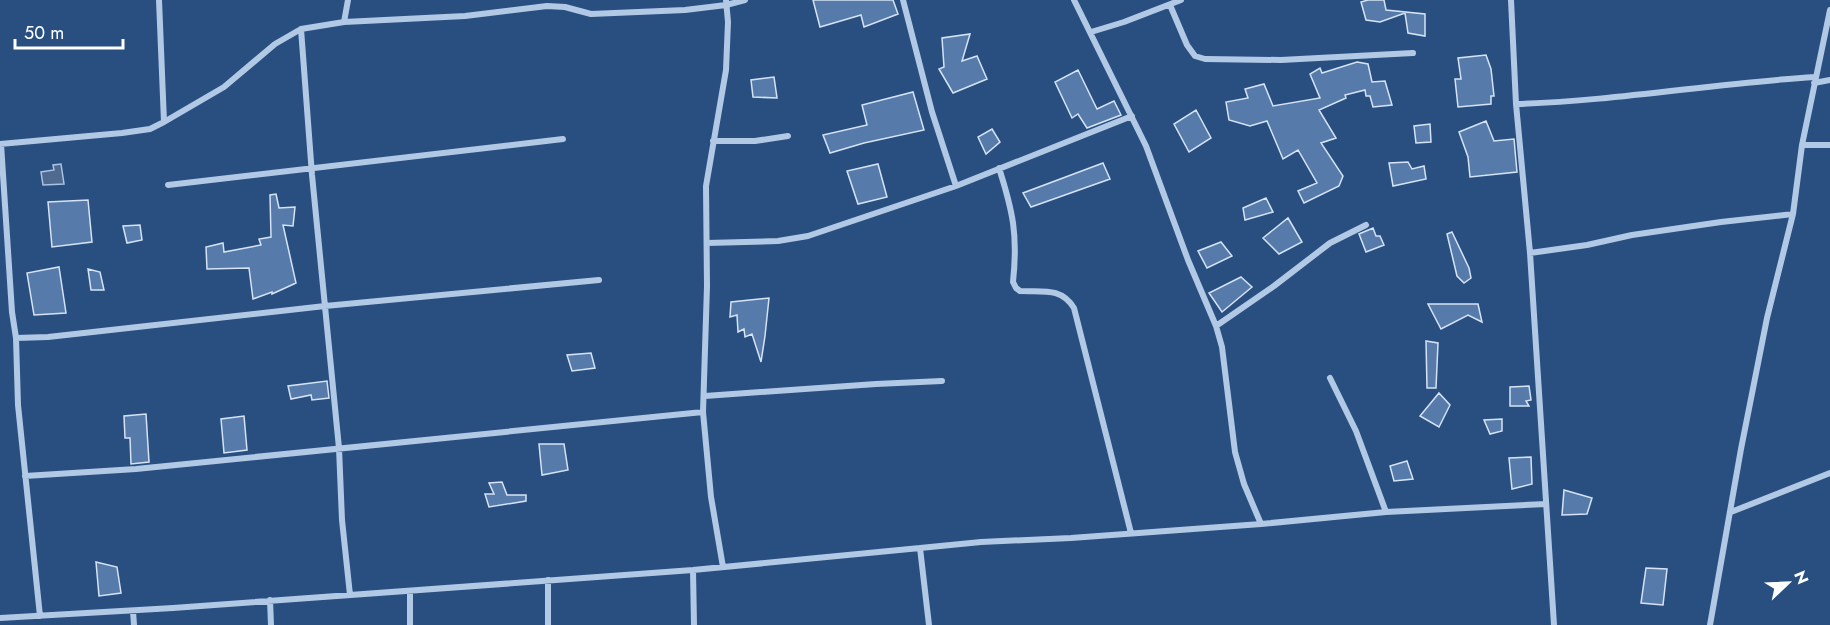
<svg xmlns="http://www.w3.org/2000/svg" width="1830" height="625" viewBox="0 0 1830 625" font-family="Jost,sans-serif">
<style>
.water{fill:#4f6a8e;stroke:#a7c3e6;stroke-width:1.5}
.building{fill:#567bab;stroke:#d5e3f5;stroke-width:1.5}
.lines{fill:none;stroke-linecap:round;stroke-linejoin:round}
.minor{stroke:#b2c9e6;stroke-width:6}
</style>
<rect width="100%" height="100%" fill="#294f81"/>
<!-- water -->
<path class="water" d="M61,164L64,184L43,185L41,172L54,170L53,165Z"/>
<!-- building -->
<path class="building" d="M813,0H893L898,14L864,27L861,15L820,27Z
M1368,0H1384L1386,10L1425,14V36L1408,33L1405,13L1380,22L1366,20L1361,2Z
M970,34L962,61L977,56L987,79L953,93L939,69L944,67L942,38Z
M1486,55L1491,69L1494,96H1491V104L1458,107L1455,79H1461L1458,58Z
M1357,62L1368,64L1372,82L1385,81L1392,105L1373,107L1370,96H1366L1365,90L1345,95L1346,98L1319,110L1336,138L1321,143L1343,176L1339,186L1304,203L1298,191L1317,183L1298,150L1283,159L1267,121L1250,126L1229,120L1226,102L1248,98L1245,89L1264,84L1273,106L1320,98L1310,74L1320,68L1322,73Z
M1078,70L1097,109L1114,101L1121,115L1087,128L1078,114L1072,118L1055,82Z
M774,77L777,98L753,97L751,80Z
M913,92L924,130L864,143L830,153L823,135L867,125L862,105Z
M1196,110L1211,138L1189,152L1174,124Z
M1486,121L1494,141L1514,139L1517,172L1470,177L1468,157L1459,132Z
M1430,124L1431,142L1416,143L1414,126Z
M992,129L1000,142L986,154L978,137Z
M1408,162L1412,169L1424,166L1426,179L1393,186L1389,163Z
M1103,163L1110,179L1031,207L1023,193Z
M878,164L887,197L858,204L847,171Z
M276,194L279,208L295,207L293,226L283,225L296,283L272,294V292L253,299L249,268L207,269L206,247L223,243L224,252L261,245L259,239L271,237L270,195Z
M1266,198L1273,212L1245,220L1243,208Z
M88,200L92,242L52,247L48,202Z
M1288,218L1302,242L1279,254L1263,238Z
M140,225L142,240L127,243L123,226Z
M1373,228L1376,236H1380L1384,245L1366,252L1359,234Z
M1452,232L1469,268L1471,278L1464,283L1457,276L1447,234Z
M1221,242L1232,256L1207,268L1198,251Z
M59,267L66,313L34,315L27,273Z
M88,269L100,272L104,290H91Z
M1241,277L1252,287L1222,312L1209,293Z
M769,298L765,336L761,362L752,334L745,337L744,329L738,332L737,315L730,317L731,302Z
M1428,304H1478L1482,322L1468,315L1441,329Z
M1426,341L1438,343L1436,388H1427Z
M591,353L595,368L572,371L567,355Z
M327,381L329,398L312,400L311,395L291,399L288,386Z
M1529,386L1531,400L1526,401L1529,406H1510V387Z
M1439,393L1450,405L1439,427L1420,416Z
M146,414L149,462L131,464L130,438H125L124,416Z
M244,416L247,450L224,453L221,419Z
M1502,419V431L1490,434L1484,420Z
M539,444H564L568,470L542,475Z
M1531,457L1532,484L1512,489L1509,458Z
M1407,461L1413,479L1394,481L1390,466Z
M502,482L507,495H526V501L489,507L485,494H494L489,483Z
M1564,490L1592,498L1587,514L1562,515Z
M96,562L117,567L121,593L99,596Z
M1646,568L1667,569L1663,605L1641,603Z"/>
<g class="lines">
<!-- minor -->
<path class="minor" d="M903,0L932,112L956,186
M1074,0L1146,146L1188,260L1216,326L1222,347L1235,452L1244,484L1261,524
M1511,0L1516,104L1530,253L1554,625
M1170,5L1187,45L1195,56L1205,59L1281,60L1413,53
M344,22L348,0
M301,29L312,175L339,448L342,520L350,595
M1091,32L1124,22L1181,0
M1814,83L1830,80
M1516,104C1616,101 1715,83 1815,77
M164,122L224,87L275,44L301,29L344,22L465,16L547,6L565,7L591,14L685,10L726,5L745,0
M713,141H755L788,136
M0,144L122,133L150,129L164,122L159,0
M1,144L12,312L16,338L18,405L40,616
M1802,145H1830
M999,168C1013,212 1018,235 1013,282L1016,288L1020,291C1043,292 1061,287 1074,308L1131,533
M168,185L563,139
M707,243L778,241L808,236L956,186L1132,116
M1530,253L1587,245L1632,235L1721,222L1793,214
M1216,326L1274,286L1330,243L1366,225
M16,338L48,337L325,306L599,280
M1330,378L1356,431L1386,512
M705,396L876,384L942,381
M25,476L136,469L703,412
M1731,512L1830,473
M920,548L981,542L1071,538L1261,524L1386,512L1546,504
M723,567L711,497L703,412L707,286L706,186L726,70L728,22L726,0
M693,570L694,625
M548,580V625
M410,591V625
M270,600L271,625
M133,611L134,625
M0,618L173,608L693,570L920,548L929,625
M1710,625L1741,449L1767,318L1793,214L1802,145L1830,10"/>
</g>
<!-- north arrow -->
<g transform="translate(1788 583) rotate(67)" stroke="#294f81" stroke-width="4.5" paint-order="stroke">
<path d="M0-4.5L10 22L0 15L-10 22Z" fill="#ffffff"/>
<text y="-9" font-size="16" font-weight="bold" text-anchor="middle" fill="#ffffff">N</text>
</g>
<!-- scale -->
<path d="M15 39v9h108v-9" fill="none" stroke="#ffffff" stroke-width="3"/>
<text x="24" y="39" font-size="18" fill="#ffffff" stroke="#294f81" stroke-width="4.5" paint-order="stroke">50 m</text>
</svg>
